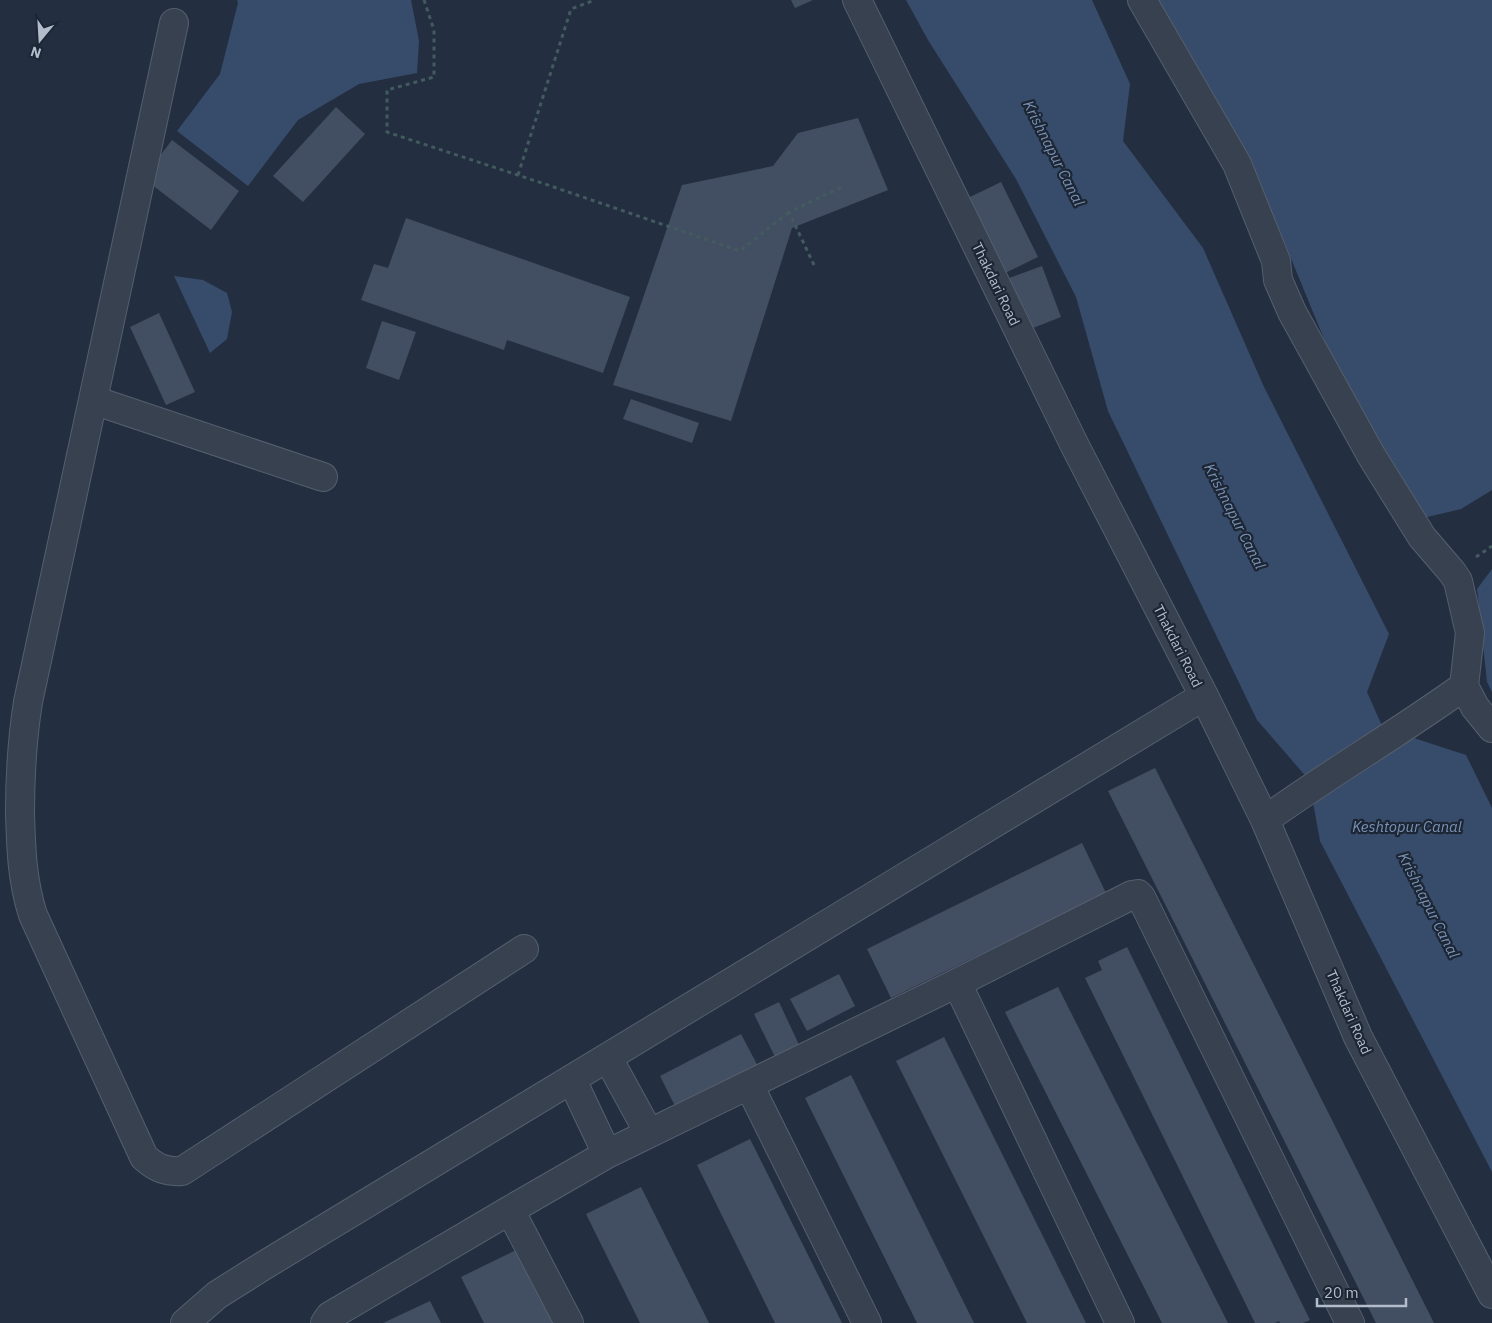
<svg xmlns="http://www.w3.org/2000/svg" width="1492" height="1323" viewBox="0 0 1492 1323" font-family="'IBM Plex Sans',sans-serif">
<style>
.water{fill:#374c6a}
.building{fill:#424f62}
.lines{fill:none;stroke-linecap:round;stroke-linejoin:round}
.minor-casing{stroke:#555f6d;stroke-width:30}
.path{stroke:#435a5e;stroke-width:3;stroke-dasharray:4 4;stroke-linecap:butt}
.minor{stroke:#374150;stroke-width:28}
.labels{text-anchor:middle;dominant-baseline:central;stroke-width:4.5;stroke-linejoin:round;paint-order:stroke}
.street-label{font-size:14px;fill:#b3bcca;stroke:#1c2635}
.water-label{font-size:15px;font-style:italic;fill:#7a91b3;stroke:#1c2635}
</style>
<rect width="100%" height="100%" fill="#232f40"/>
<!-- water -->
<path class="water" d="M237,0H411L419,41L417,73L359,84L298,120L248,186L177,131L220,74L238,3Z
M906,0H1092L1130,84L1123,141L1203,248L1264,387L1389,634L1367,692L1383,728L1466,755L1492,808V1172L1320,841L1309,780L1257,720L1108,411L1076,297L1016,179L928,40Z
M1158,0H1492V490L1461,509L1423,518L1350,402L1276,222Z
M174,276L203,280L227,293L232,312L227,339L210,353Z
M1492,569V692L1487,682L1477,589Z"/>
<!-- building -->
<path class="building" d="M791,0H813L795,8Z
M336,107L365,134L303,202L273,176Z
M858,118L888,190L792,228L731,421L613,385L682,185L773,166L798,133Z
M172,140L239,191L211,230L143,178Z
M1001,182L1038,257L1005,273L968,198Z
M406,218L630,297L603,373L507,340L504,350L361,300L374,264L388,268Z
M1042,266L1061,317L1028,330L1009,278Z
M159,313L195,392L166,405L130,327Z
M382,321L416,332L399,380L366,368Z
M631,399L699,423L692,443L623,419Z
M1155,768L1434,1323H1376L1108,791Z
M1082,843L1106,893L891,998L867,949Z
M1127,947L1310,1320L1303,1323H1280L1279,1321L1275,1323H1255L1085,978L1102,970L1098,961Z
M839,974L855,1006L807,1031L790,999Z
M1058,987L1228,1323H1162L1005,1012Z
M779,1002L801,1049L777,1061L754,1014Z
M741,1034L761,1072L679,1114L660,1076Z
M944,1037L1086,1323H1027L896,1061Z
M851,1075L974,1323H917L805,1098Z
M750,1139L842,1323H775L697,1165Z
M641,1187L709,1323H640L586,1214Z
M518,1249L554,1323H484L461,1277Z
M430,1301L441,1323H383Z"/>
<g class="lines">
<defs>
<path id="minor" d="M857,0L1074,444L1204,696L1265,820L1358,1037L1492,1294
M1142,0L1237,164L1276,261L1278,280L1292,312L1371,455L1422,537L1452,572L1458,581L1470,633L1464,686L1475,707L1492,728
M174,23L28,702C22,740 20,774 20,813C21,848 22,881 33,915L144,1157C156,1168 166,1172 182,1171L524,949
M93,400L323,477
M1265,820C1330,773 1399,733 1464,686
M957,983L1132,895L1138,894L1141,897L1350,1323
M608,1058L649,1133
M572,1080L607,1154L957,983L1120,1323
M749,1085L867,1323
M185,1323L217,1295L263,1266L1204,696
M325,1323L330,1316L510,1210
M569,1323L510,1210L607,1154"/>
</defs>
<!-- minor casing -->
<use href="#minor" class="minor-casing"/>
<!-- path -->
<path class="path" d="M424,0L434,30V77L387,90V132L542,183L740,251L789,212
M518,175L571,9L595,0
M814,265L789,212L844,186
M1476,557L1492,546"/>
<!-- minor -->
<use href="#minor" class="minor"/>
</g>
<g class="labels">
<!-- street labels -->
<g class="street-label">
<text transform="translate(996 284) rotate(64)">Thakdari Road</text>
<text transform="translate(1178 646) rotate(63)">Thakdari Road</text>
<text transform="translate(1349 1012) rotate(66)">Thakdari Road</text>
</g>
<!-- water labels -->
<g class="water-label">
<text transform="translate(1054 153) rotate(63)">Krishnapur Canal</text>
<text transform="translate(1235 516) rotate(63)">Krishnapur Canal</text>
<text x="1407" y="826">Keshtopur Canal</text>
<text transform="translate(1429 905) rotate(63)">Krishnapur Canal</text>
</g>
</g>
<!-- north arrow -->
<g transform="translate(40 40) rotate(198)" stroke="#1c2635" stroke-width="4" paint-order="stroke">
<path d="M0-4L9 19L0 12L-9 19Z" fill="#b3bcca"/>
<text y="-8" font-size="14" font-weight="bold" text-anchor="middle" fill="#b3bcca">N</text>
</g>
<!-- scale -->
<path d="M1317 1298v8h89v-8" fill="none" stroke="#b3bcca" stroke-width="2.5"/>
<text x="1324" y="1298" font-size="15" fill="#b3bcca" stroke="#1c2635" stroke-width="4" paint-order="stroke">20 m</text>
</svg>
